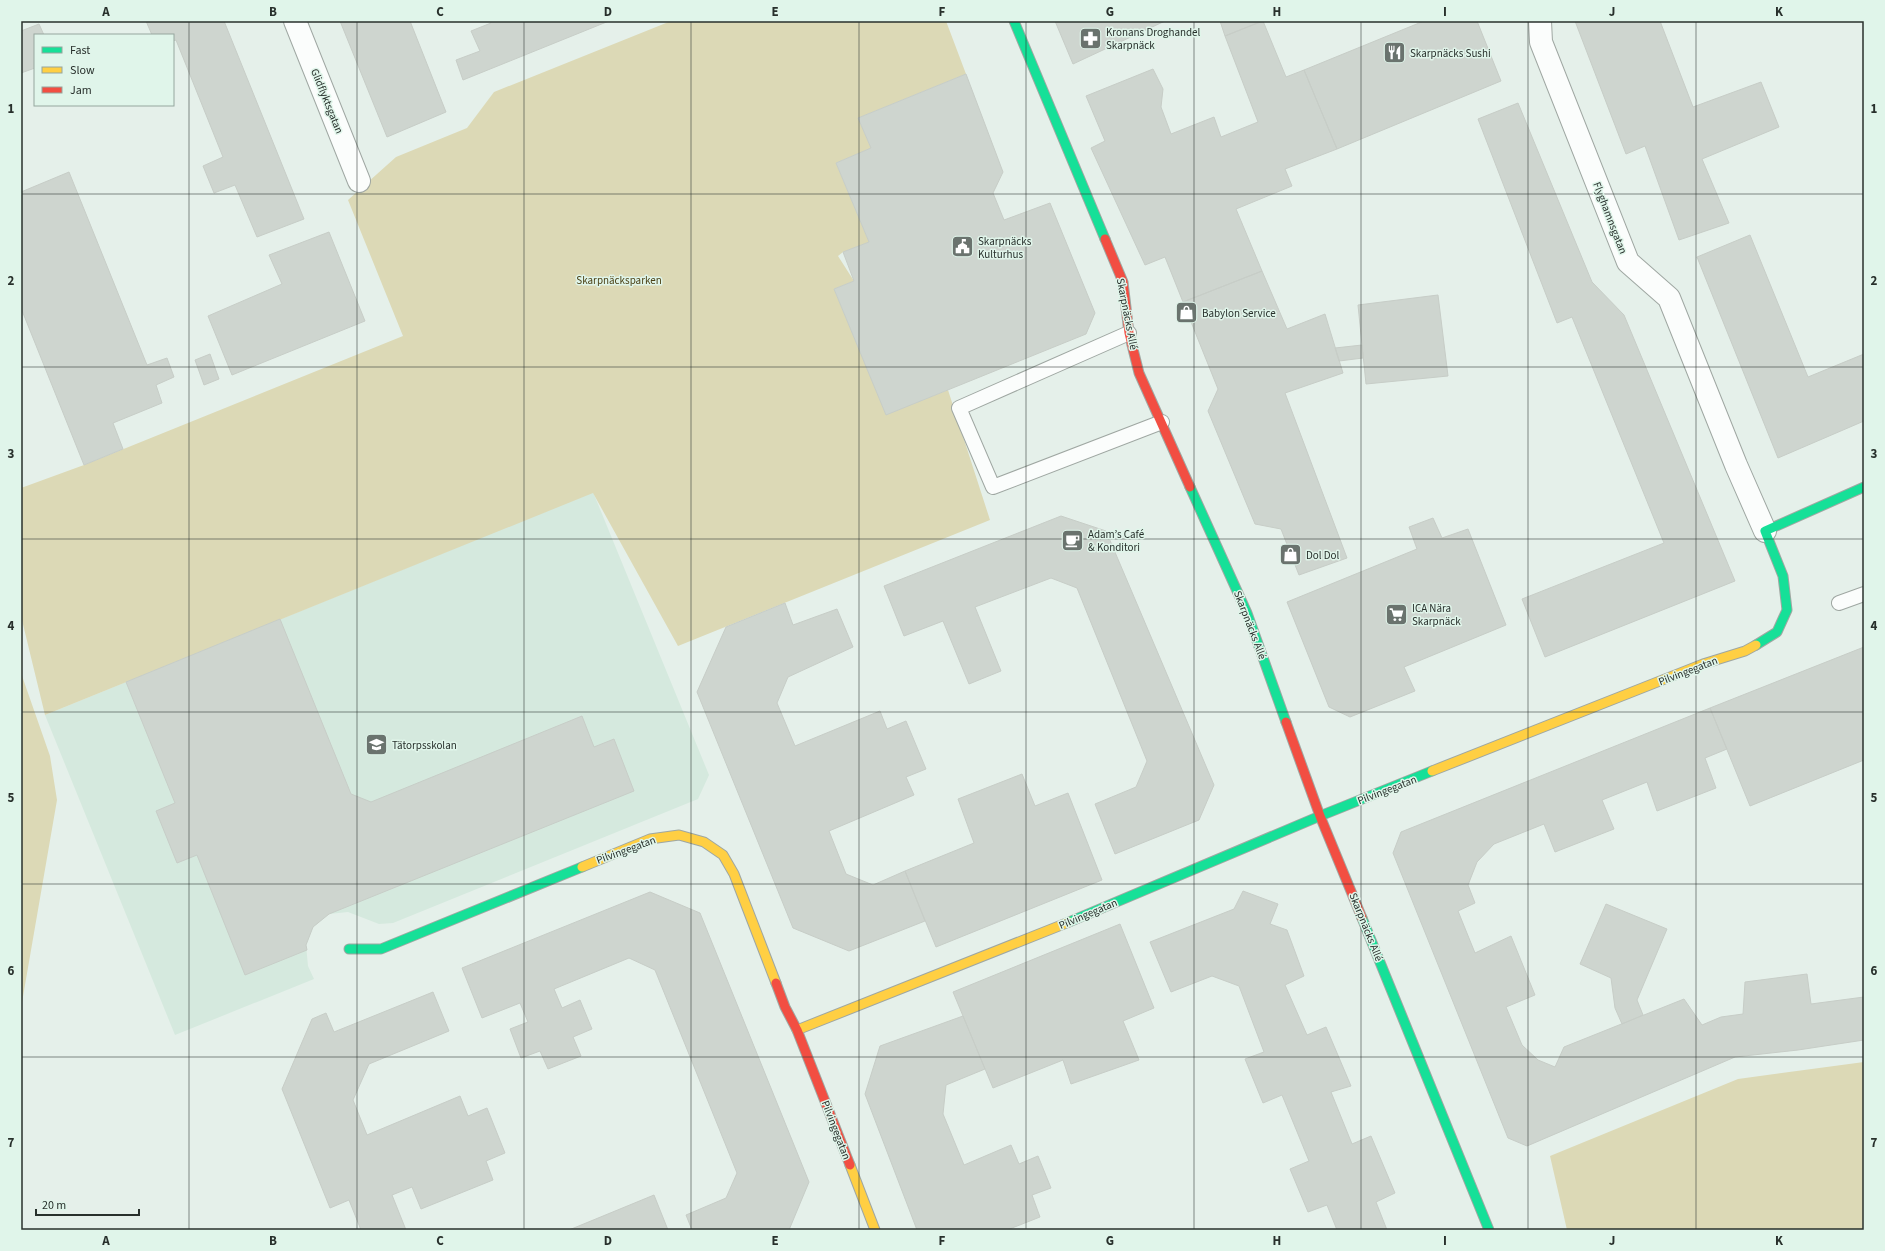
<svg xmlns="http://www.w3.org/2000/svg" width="1885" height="1251" viewBox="0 0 1885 1251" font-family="'Source Sans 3',sans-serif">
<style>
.built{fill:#d5e9de}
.green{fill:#dcd9b6}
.building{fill:#ced5cf;stroke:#c7cdc7}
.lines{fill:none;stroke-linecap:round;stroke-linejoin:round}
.lane-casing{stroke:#9fa7a2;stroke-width:16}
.street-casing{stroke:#9fa7a2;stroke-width:24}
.fast-casing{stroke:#9fa7a2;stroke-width:11}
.slow-casing{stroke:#9fa7a2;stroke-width:11}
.jam-casing{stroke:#9fa7a2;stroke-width:11}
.lane{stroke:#fbfdfc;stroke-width:14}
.street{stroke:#fbfdfc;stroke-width:22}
.fast{stroke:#16e098;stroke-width:9}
.slow{stroke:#ffcf43;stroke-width:9}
.jam{stroke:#f24e42;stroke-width:9}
.grid{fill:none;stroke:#28302c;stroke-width:1;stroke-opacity:0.55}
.labels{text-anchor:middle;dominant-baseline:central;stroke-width:3;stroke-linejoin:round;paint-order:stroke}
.poi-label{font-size:11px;fill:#28302c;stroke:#e0f5ea;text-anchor:start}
.street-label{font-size:11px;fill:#28302c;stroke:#e0f5ea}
.park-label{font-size:11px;fill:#4b4115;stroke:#e0f5ea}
.neatline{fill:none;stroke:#28302c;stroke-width:1.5}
.grid-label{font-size:13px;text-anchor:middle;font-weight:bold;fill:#28302c}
</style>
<rect width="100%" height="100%" fill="#e5f0ea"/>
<!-- built -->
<path class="built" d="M593,492L709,775L698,799L393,923L379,924L348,912L329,914L313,927L306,945L308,966L314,979L175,1035L45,715Z"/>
<!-- green -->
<path class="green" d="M671,21H946L966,74L858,118L871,148L836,163L869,242L843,252L838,256L854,281L834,289L886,414L948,390L990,520L678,646L593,493L45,715L21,616V488L84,465L403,336L348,200L396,157L467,128L494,92Z
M21,673L50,756L57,800L21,1008Z
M1864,1062V1230H1567L1550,1156L1738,1079Z"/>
<!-- building -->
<path class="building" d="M146,21H224L304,219L257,237L235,185L214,193L203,166L223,157L176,40L173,41V35H152Z
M340,21H410L446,112L387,137Z
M490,21H609L463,80L456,60L480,51L471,31L491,23Z
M1055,21H1165L1073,64Z
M1220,21H1262L1225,36Z
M1263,21L1286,77L1304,70L1337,149L1285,169L1292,186L1236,209L1262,271L1183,302L1165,257L1145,265L1091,148L1105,141L1086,96L1153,69L1163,89L1161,107L1171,134L1214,117L1221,137L1258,122L1225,36Z
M1424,21H1477L1501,81L1337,149L1304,70Z
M1575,21H1660L1693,107L1761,82L1779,127L1702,159L1729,223L1679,240L1645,146L1626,154Z
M39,24L44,35H35V68L21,73V31Z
M966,74L1003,172L993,193L1004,220L1050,203L1095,313L1086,334L886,415L834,289L854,281L843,252L869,242L836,163L871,148L858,118Z
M1518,103L1592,282L1624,315L1735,581L1545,657L1522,599L1664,543L1572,317L1557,323L1478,119Z
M69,172L147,365L167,358L174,377L156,385L162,403L113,423L123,449L84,465L21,308V192Z
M329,232L365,321L232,375L208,316L282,284L269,255Z
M1750,235L1808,377L1864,354V421L1778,458L1697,257Z
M1262,271L1287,329L1325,314L1343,373L1285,393L1347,558L1299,575L1281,529L1255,524L1208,411L1218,389L1183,302Z
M1438,295L1448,376L1366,384L1358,305Z
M1362,345L1363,358L1339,361L1335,348Z
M210,354L219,379L204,385L195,360Z
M1061,516L1106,531L1214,785L1199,820L1115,854L1095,804L1136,787L1147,761L1077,588L1051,578L975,607L1001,671L969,684L943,621L904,636L884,586Z
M1433,518L1442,538L1468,529L1506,625L1404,667L1415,691L1350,717L1329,707L1287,602L1417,549L1409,527Z
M785,603L793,625L837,609L853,647L788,677L777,703L795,746L880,711L887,729L906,721L926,769L906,777L914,795L829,831L846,874L873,885L905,871L925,921L849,951L793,928L697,692L726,627Z
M280,619L351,794L371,802L582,716L594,747L614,739L634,791L329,914L313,927L306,945L307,950L245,975L197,855L177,863L156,811L175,803L126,682Z
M1864,647V760L1750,806L1710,708Z
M1710,708L1727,749L1705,758L1716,788L1657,811L1647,782L1602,800L1614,829L1555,852L1544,824L1494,844L1477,862L1468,885L1475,903L1458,911L1475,953L1511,936L1535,995L1506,1007L1522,1045L1538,1060L1555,1067L1564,1047L1684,999L1702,1025L1721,1017L1743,1014L1745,982L1807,974L1811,1004L1864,997V1040L1798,1050L1735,1057L1527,1146L1508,1138L1393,853L1401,832Z
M1022,774L1035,806L1068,793L1102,880L936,947L905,871L974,843L958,799Z
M1243,891L1278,904L1270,924L1287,930L1304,976L1285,985L1307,1035L1326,1027L1351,1086L1331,1092L1352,1144L1371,1136L1395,1193L1376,1202L1387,1230H1337L1327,1205L1308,1212L1290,1169L1309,1161L1282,1095L1263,1103L1245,1059L1264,1052L1239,986L1212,976L1171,992L1150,942L1234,909Z
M650,892L700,913L809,1182L789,1230H692L686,1215L726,1198L737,1173L655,970L629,958L554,989L562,1008L580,1000L592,1029L573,1037L581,1056L548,1069L540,1051L521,1058L510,1029L528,1022L520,1003L482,1018L462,968Z
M1606,904L1667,929L1637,1000L1643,1015L1622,1024L1615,1008L1611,978L1580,964Z
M1120,924L1154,1008L1123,1021L1139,1060L1071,1084L1063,1060L993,1088L953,992Z
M433,992L449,1031L369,1064L353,1100L367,1135L460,1096L468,1116L487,1108L505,1153L486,1161L493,1180L421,1209L412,1187L392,1195L406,1230H361L349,1200L330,1208L282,1089L312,1019L326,1013L334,1032Z
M963,1016L985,1069L946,1085L943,1114L964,1165L1011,1145L1019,1164L1038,1156L1051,1188L1032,1195L1040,1217L1007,1230H917L865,1094L880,1046Z
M654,1195L668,1230H569Z"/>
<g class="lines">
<defs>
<path id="lane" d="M1129,333L959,408L993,487L1162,422
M1839,603L1864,594"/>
<path id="street" d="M295,21L359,181
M1540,21L1541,42L1628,262L1669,298L1736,465L1765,531"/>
<path id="fast" d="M1014,21L1105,239
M1190,487L1247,613L1286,722
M1756,645L1777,632L1787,610L1783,576L1765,531L1864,487
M1362,918L1489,1230
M1069,922L1320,816L1432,771
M349,949H381L582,867"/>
<path id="slow" d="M1432,771L1703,664L1745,651L1756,645
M582,867L650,839L679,835L704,842L723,855L734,874L776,983
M797,1030L1069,922
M850,1165L875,1230"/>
<path id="jam" d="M1105,239L1123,282L1129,333L1139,373L1190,487
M1286,722L1320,816L1362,918
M776,983L785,1007L797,1030L850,1165"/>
</defs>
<!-- lane casing -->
<use href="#lane" class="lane-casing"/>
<!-- street casing -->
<use href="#street" class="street-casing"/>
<!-- fast casing -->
<use href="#fast" class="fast-casing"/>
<!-- slow casing -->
<use href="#slow" class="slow-casing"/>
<!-- jam casing -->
<use href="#jam" class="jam-casing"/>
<!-- lane -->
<use href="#lane" class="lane"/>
<!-- street -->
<use href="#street" class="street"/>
<!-- fast -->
<use href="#fast" class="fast"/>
<!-- slow -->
<use href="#slow" class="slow"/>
<!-- jam -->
<use href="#jam" class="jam"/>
</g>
<!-- grid -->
<path class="grid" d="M189,21V1230M357,21V1230M524,21V1230M691,21V1230M859,21V1230M1026,21V1230M1194,21V1230M1361,21V1230M1528,21V1230M1696,21V1230M21,194H1864M21,367H1864M21,539H1864M21,712H1864M21,884H1864M21,1057H1864"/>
<!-- icons -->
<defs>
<symbol id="pharmacy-square" viewBox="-11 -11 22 22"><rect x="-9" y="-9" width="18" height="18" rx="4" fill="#6a736e" stroke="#e0f5ea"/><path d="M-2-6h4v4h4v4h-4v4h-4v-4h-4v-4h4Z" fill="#fff"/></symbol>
<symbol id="restaurant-square" viewBox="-11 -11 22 22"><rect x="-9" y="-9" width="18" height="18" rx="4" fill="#6a736e" stroke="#e0f5ea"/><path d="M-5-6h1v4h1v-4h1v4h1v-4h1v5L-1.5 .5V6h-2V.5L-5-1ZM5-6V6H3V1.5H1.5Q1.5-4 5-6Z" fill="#fff"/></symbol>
<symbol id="civic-square" viewBox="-11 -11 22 22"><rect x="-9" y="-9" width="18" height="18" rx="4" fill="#6a736e" stroke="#e0f5ea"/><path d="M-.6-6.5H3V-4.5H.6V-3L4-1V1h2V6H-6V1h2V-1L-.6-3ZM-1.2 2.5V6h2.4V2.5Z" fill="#fff"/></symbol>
<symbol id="shop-square" viewBox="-11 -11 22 22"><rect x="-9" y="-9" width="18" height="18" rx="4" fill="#6a736e" stroke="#e0f5ea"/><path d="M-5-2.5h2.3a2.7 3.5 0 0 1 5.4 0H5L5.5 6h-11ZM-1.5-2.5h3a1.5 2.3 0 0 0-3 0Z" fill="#fff"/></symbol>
<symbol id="cafe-square" viewBox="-11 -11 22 22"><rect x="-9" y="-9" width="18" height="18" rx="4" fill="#6a736e" stroke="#e0f5ea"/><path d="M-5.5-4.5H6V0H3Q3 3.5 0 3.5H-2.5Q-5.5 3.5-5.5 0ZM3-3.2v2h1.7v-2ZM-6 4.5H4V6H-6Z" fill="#fff"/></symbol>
<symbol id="supermarket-square" viewBox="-11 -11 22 22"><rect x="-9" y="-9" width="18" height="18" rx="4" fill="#6a736e" stroke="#e0f5ea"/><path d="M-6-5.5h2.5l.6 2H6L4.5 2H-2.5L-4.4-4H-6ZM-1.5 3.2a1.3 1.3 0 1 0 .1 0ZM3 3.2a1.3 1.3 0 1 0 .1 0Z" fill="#fff"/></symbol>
<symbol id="school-square" viewBox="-11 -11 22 22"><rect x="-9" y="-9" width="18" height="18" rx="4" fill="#6a736e" stroke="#e0f5ea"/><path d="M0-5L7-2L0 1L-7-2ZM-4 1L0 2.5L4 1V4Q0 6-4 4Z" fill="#fff"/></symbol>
</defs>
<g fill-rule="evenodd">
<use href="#pharmacy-square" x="1078" y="26" width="25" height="25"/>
<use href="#restaurant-square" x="1382" y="40" width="25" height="25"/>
<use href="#civic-square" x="950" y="234" width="25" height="25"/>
<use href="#shop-square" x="1174" y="300" width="25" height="25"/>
<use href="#cafe-square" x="1060" y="528" width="25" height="25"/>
<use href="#shop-square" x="1278" y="542" width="25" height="25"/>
<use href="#supermarket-square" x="1384" y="602" width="25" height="25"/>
<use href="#school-square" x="364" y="732" width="25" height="25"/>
</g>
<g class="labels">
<!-- poi labels -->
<g class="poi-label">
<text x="1106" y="32">Kronans Droghandel<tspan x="1106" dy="13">Skarpnäck</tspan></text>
<text x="1410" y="53">Skarpnäcks Sushi</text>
<text x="978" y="241">Skarpnäcks<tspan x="978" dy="13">Kulturhus</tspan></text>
<text x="1202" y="313">Babylon Service</text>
<text x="1088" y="534">Adam’s Café<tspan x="1088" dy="13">&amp; Konditori</tspan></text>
<text x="1306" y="555">Dol Dol</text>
<text x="1412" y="608">ICA Nära<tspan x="1412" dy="13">Skarpnäck</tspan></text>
<text x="392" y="745">Tätorpsskolan</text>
</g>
<!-- street labels -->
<g class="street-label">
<text transform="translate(327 101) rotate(68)">Glidflyktsgatan</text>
<text transform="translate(1610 218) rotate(69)">Flyghamnsgatan</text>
<text transform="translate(1127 314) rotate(79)">Skarpnäcks Allé</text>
<text transform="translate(1250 625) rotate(69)">Skarpnäcks Allé</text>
<text transform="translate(1688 671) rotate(-21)">Pilvingegatan</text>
<text transform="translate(1387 790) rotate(-21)">Pilvingegatan</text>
<text transform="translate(626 850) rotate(-20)">Pilvingegatan</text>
<text transform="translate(1088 914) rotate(-23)">Pilvingegatan</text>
<text transform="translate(1366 927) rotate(68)">Skarpnäcks Allé</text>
<text transform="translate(836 1130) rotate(69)">Pilvingegatan</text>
</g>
<!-- park labels -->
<g class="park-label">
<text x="619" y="280">Skarpnäcksparken</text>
</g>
</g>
<!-- border -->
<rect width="1885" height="1251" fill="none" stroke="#e0f5ea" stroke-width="44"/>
<!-- legend -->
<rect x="34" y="34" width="140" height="72" fill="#e0f5ea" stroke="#96a69e"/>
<rect x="42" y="47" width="20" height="6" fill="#16e098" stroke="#96a69e"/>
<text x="70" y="54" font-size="12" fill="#28302c">Fast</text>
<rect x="42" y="67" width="20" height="6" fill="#ffcf43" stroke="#96a69e"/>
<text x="70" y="74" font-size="12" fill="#28302c">Slow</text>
<rect x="42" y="87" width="20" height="6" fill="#f24e42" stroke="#96a69e"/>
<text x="70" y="94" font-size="12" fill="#28302c">Jam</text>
<!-- scale -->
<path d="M36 1209v6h103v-6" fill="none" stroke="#28302c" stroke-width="2"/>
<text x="42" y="1209" font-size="12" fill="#28302c" stroke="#e0f5ea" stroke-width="3" paint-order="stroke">20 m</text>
<rect x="22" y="22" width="1841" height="1207" class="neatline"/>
<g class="grid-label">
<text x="106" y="16">A</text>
<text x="273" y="16">B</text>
<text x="440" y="16">C</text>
<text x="608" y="16">D</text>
<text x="775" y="16">E</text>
<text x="942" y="16">F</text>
<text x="1110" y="16">G</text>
<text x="1277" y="16">H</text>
<text x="1445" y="16">I</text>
<text x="1612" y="16">J</text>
<text x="1779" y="16">K</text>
<text x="11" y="113">1</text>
<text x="1874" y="113">1</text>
<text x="11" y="285">2</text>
<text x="1874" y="285">2</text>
<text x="11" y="458">3</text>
<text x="1874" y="458">3</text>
<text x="11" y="630">4</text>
<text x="1874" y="630">4</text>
<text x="11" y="802">5</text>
<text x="1874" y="802">5</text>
<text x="11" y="975">6</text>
<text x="1874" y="975">6</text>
<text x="11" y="1147">7</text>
<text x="1874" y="1147">7</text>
<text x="106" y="1245">A</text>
<text x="273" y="1245">B</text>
<text x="440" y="1245">C</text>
<text x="608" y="1245">D</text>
<text x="775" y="1245">E</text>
<text x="942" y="1245">F</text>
<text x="1110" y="1245">G</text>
<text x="1277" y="1245">H</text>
<text x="1445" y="1245">I</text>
<text x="1612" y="1245">J</text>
<text x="1779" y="1245">K</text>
</g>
</svg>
